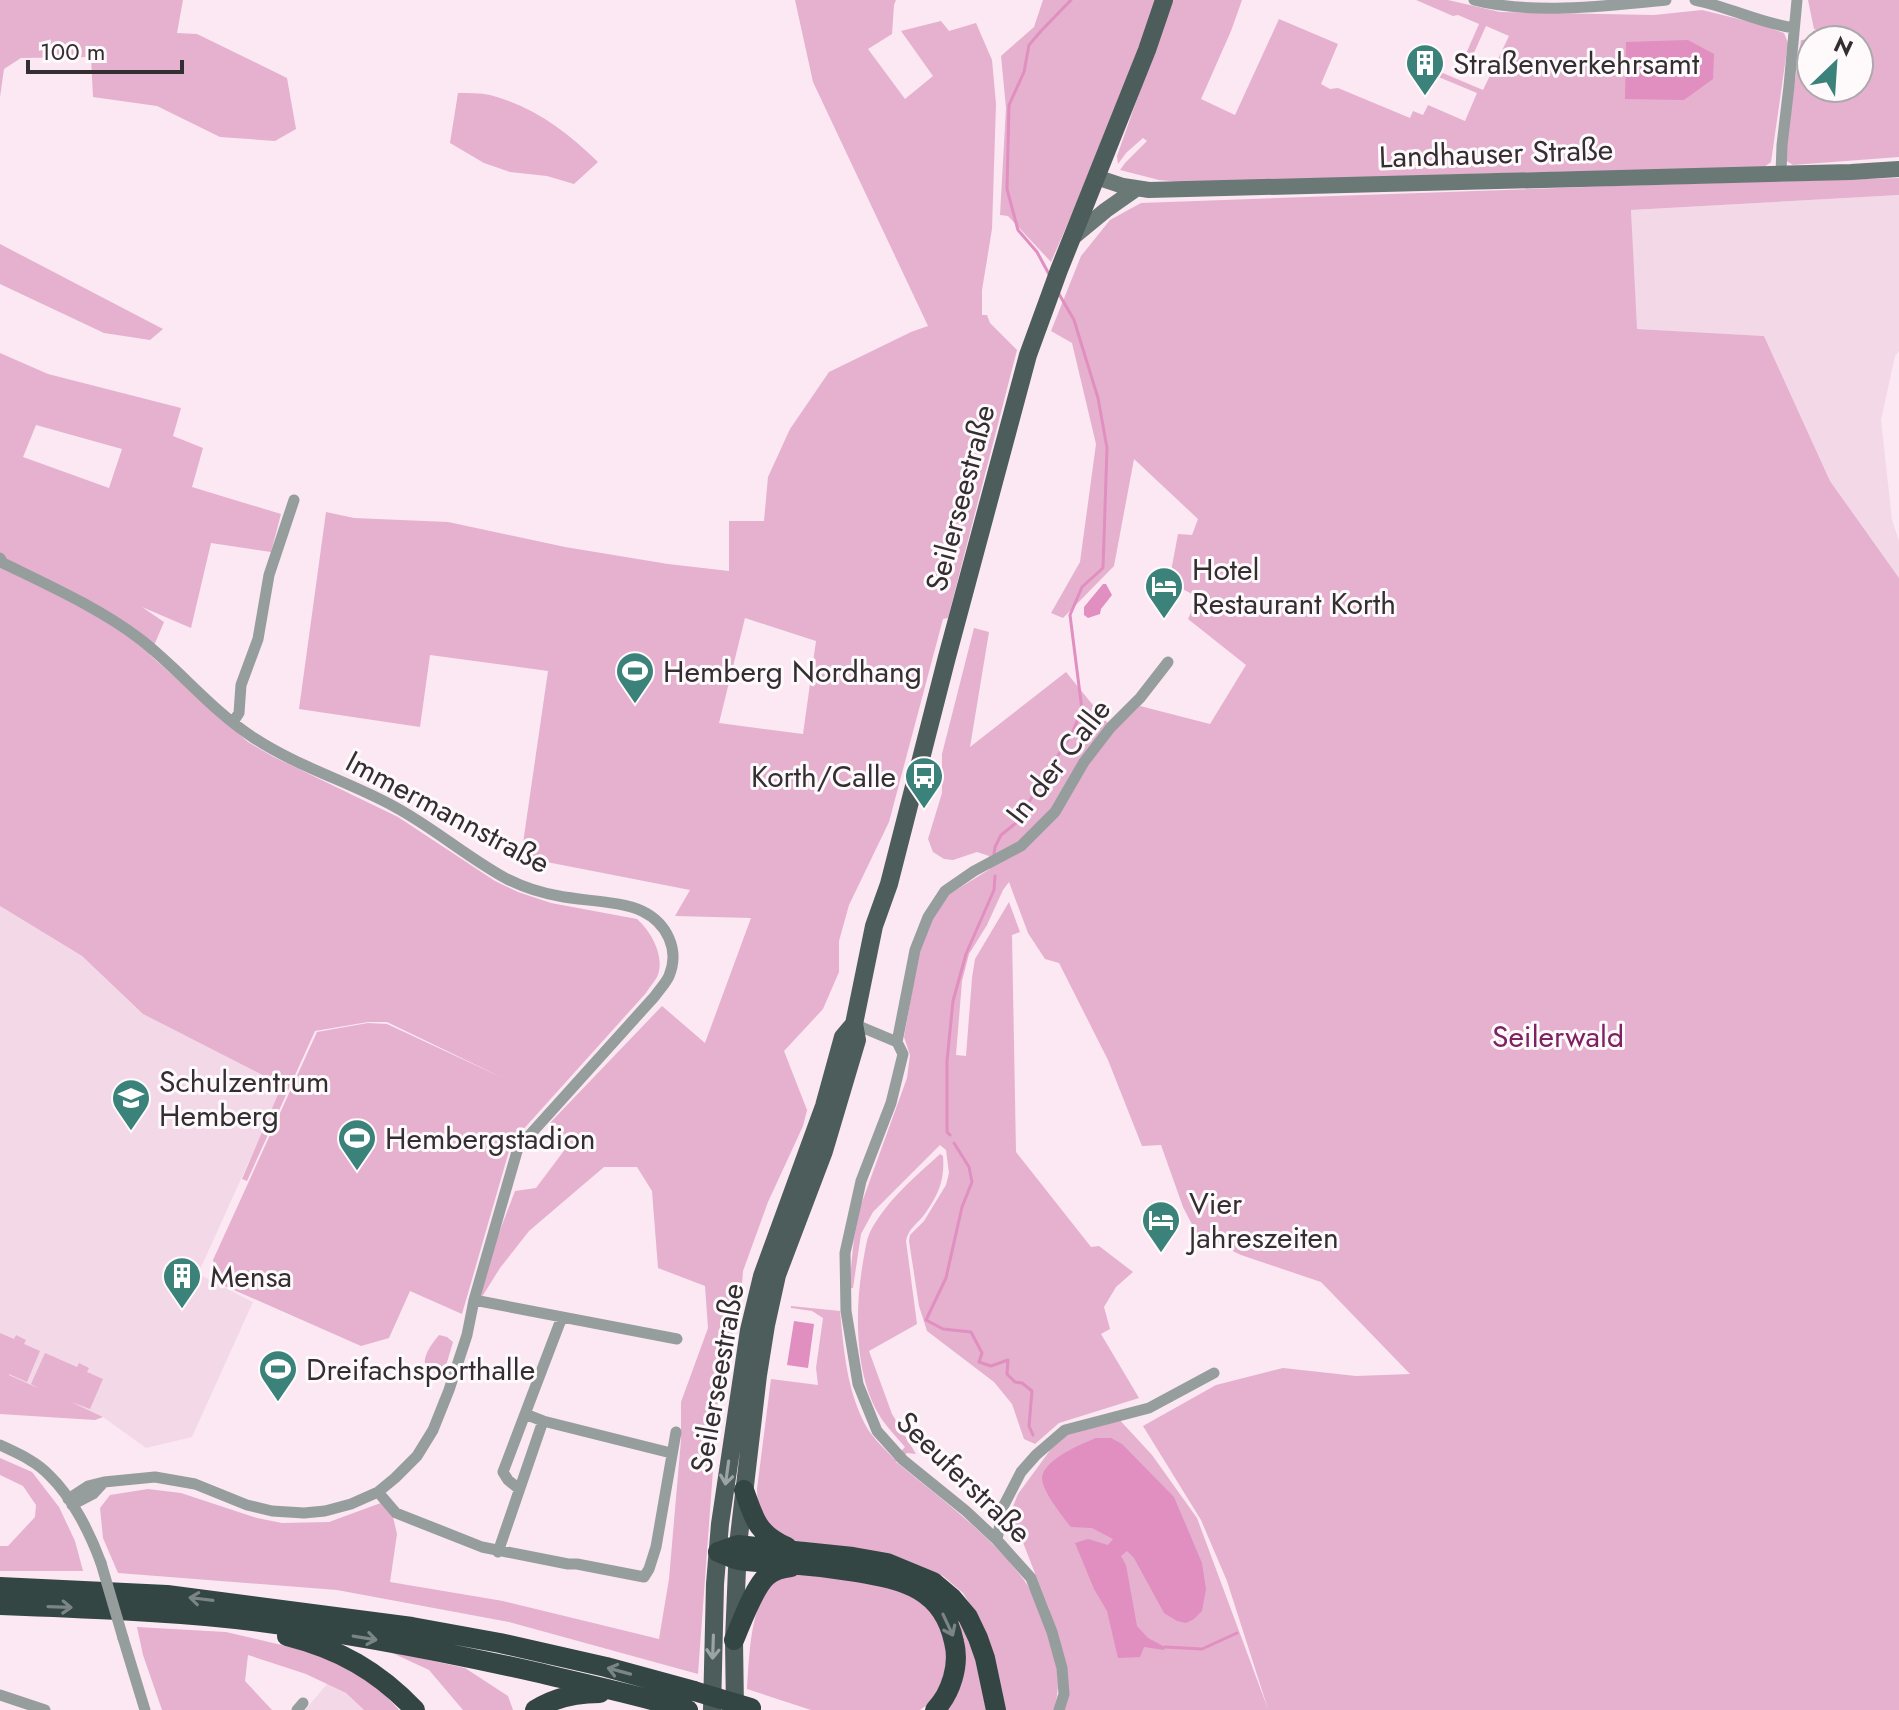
<svg xmlns="http://www.w3.org/2000/svg" width="1899" height="1710" viewBox="0 0 1899 1710" font-family="Jost,sans-serif">
<style>
.built{fill:#f3d9e8}
.green{fill:#e5b1cf;fill-rule:evenodd}
.water{fill:#e08fc0}
.lines{fill:none;stroke-linecap:round;stroke-linejoin:round}
.stream{stroke:#e08fc0;stroke-width:3}
.street{stroke:#959e9d;stroke-width:11}
.secondary{stroke:#6a7876;stroke-width:16}
.primary{stroke:#4c5d5b;stroke-width:18}
.highway{stroke:#334643;stroke-width:20}
.street-bridge{stroke:#959e9d;stroke-width:11}
.highway-bridge{stroke:#334643;stroke-width:20}
.oneway{stroke:#9ca4a3}
.oneway2{stroke:#7a8584}
.labels{text-anchor:middle;dominant-baseline:central;stroke-width:6;stroke-linejoin:round;paint-order:stroke}
.poi-label{font-size:30px;fill:#342d31;stroke:#fefafc;text-anchor:start}
.street-label{font-size:30px;fill:#342d31;stroke:#fefafc}
.park-label{font-size:30px;fill:#7e2161;stroke:#fefafc}
</style>
<rect width="100%" height="100%" fill="#fbe8f3"/>
<!-- built -->
<path class="built" d="M1899,195V351L1895,356L1881,420L1892,520L1899,541V578L1830,481L1764,336L1636,329L1631,210Z
M0,906L82,956L143,1014L283,1086L198,1274L253,1302L192,1437L146,1448L103,1417L0,1371Z
M327,1684L346,1693L364,1710H305Z"/>
<!-- green -->
<path class="green" d="M0,0H183L177,33L197,34L287,78L296,129L275,141L220,137L157,106L93,97L91,57L21,58L4,69L0,97Z
M795,0H896L894,5L892,34L868,49L905,99L933,76L901,31L941,21L949,31L976,23L992,60L996,104L992,229L982,290V315H987L990,323L1017,350L948,618L943,619L889,822L849,905L839,941V972L823,1009L784,1051L807,1110L803,1126L768,1202L743,1271L741,1298L718,1402L698,1674L509,1622L337,1590L118,1573L103,1538L100,1508L110,1495L148,1489L181,1493L257,1518L282,1523L329,1522L389,1500L397,1534L390,1582L503,1601L659,1639L669,1579L681,1440V1402L708,1328L705,1286L658,1268L652,1191L637,1167H604L529,1231L500,1268L480,1300L487,1264L515,1191L536,1188L569,1144L548,1125L662,1006L705,1043L751,918L675,916L690,890L521,857L548,671L430,655L420,727L299,709L326,512L354,518L448,522L565,547L668,564L729,571V521H764L768,477L790,429L829,372L911,332L928,326L813,82ZM745,618L816,641L803,734L719,723Z
M1043,0H1158L1108,131L1051,262L1008,216L1000,215L1006,108L1001,56L1034,27Z
M1172,0H1242L1231,31L1201,99L1235,115L1279,19L1338,44L1321,84L1330,89L1338,88L1410,118L1413,111L1423,115L1428,105L1465,121L1477,93L1429,73L1431,68L1483,90L1509,36L1486,26L1464,75L1458,72L1479,24L1458,15L1453,16L1416,0H1448L1500,12L1654,15L1702,10L1755,23L1784,33L1788,43L1771,162L1763,168L1501,173L1191,183L1159,180L1120,170L1125,163L1147,141L1143,138L1126,153L1118,164L1117,156Z
M1808,0H1899V157L1793,165L1785,160V149L1801,40L1839,37L1814,29ZM1811,40H1859V88H1811Z
M458,93C468,93 480,93 490,95C534,107 566,131 598,162L574,184L547,176L510,172L484,163L450,143Z
M1899,178V195L1631,210L1637,329L1764,336L1830,481L1899,578V1710H1061L1065,1669L1049,1609L1022,1540L1011,1521L1010,1514L1018,1494L1065,1430L1116,1416L1152,1455L1197,1518L1268,1709L1227,1581L1201,1520L1143,1426L1216,1385L1283,1368L1356,1376L1410,1374L1321,1282L1241,1255L1197,1234L1183,1207L1161,1145L1142,1146L1108,1060L1059,963L1045,959L1028,933L1009,882L1003,890L987,925L969,954L962,981L956,1055L966,1056L972,978L975,959L1009,902L1020,932L1012,935L1016,1152L1091,1247L1099,1246L1133,1272L1116,1287L1104,1307L1110,1329L1101,1334L1139,1398L1059,1423L1035,1444L1024,1439L1012,1404L994,1382L927,1331L919,1306L909,1241L910,1235L924,1221L946,1185L949,1173L946,1150L940,1145L873,1212L861,1234L853,1288H849L854,1238L861,1205L907,1078L910,1055L904,1037L919,952L932,919L948,895L990,869L989,856L977,852L953,860L944,859L933,852L928,839L942,793V754L974,628L989,632L970,747L1066,672L1114,731L1140,706L1210,724L1246,665L1188,619L1198,597L1169,582L1178,534L1192,535L1198,519L1134,459L1114,566L1063,618L1051,613L1080,562L1096,444L1072,343L1051,331L1081,256L1110,220L1141,203L1613,186Z
M0,244L163,329L150,340L104,333L0,284Z
M0,353L48,374L181,408L173,436L203,448L192,487L281,514L271,552L211,543L191,628L142,607L164,622L150,655L248,742L272,756L398,817L495,881L518,892L551,903L637,919C651,931 666,958 657,977C654,982 649,988 646,993L520,1133L509,1151L462,1314L410,1291L389,1338L361,1346L218,1283L213,1260L317,1032L368,1023L387,1024L503,1078L387,1022H368L315,1031L247,1181L242,1179L282,1085L143,1014L82,956L0,906ZM36,425L122,449L109,488L23,457Z
M940,1154L943,1156C945,1180 938,1196 924,1215C917,1224 908,1229 906,1241L917,1324L869,1351L892,1414L916,1454L907,1453L896,1462C940,1498 990,1534 1024,1580C1036,1596 1045,1624 1051,1643C1058,1669 1061,1683 1054,1710H1006L992,1651L980,1620L963,1593L943,1576L890,1555L784,1539L758,1512L757,1489L771,1379L818,1385L816,1368L823,1318L812,1311L791,1308V1306L840,1311C844,1352 847,1395 869,1431C876,1441 886,1450 894,1459L905,1447C896,1436 885,1426 878,1413C854,1371 855,1308 863,1262C865,1252 866,1241 870,1232C887,1200 914,1178 940,1154Z
M0,1333L14,1339L16,1335L26,1340L24,1344L40,1351L27,1382L9,1374V1375L38,1388L31,1384L45,1353L77,1367L79,1363L89,1368L87,1372L103,1379L90,1409L71,1402L103,1417L95,1420L0,1414Z
M439,1335L447,1337L453,1342L445,1369L440,1374C413,1370 428,1348 439,1335Z
M0,1458L32,1472L59,1507L75,1541L83,1571H0V1546H8L35,1517L36,1505L23,1486L0,1475Z
M800,1572L901,1587L938,1616L948,1657L942,1681L931,1702L920,1710H811L747,1689C749,1661 750,1597 776,1581C783,1577 793,1575 800,1572Z
M918,1578L965,1620L990,1710H941L961,1653Z
M137,1627L226,1632L307,1651L365,1673L399,1710H364L346,1693L306,1674L248,1655L245,1681L272,1710H162L143,1655Z
M388,1651L465,1668L508,1696L513,1710H463L429,1670Z"/>
<!-- water -->
<path class="water" d="M1688,40L1714,54L1713,79L1684,100L1625,99L1626,42Z
M1103,584H1106L1112,595L1101,609L1100,614L1088,618L1084,615V607Z
M794,1321L814,1324L808,1368L787,1365Z
M1096,1438H1111L1122,1444L1174,1497L1202,1563L1206,1589L1202,1611L1194,1619L1186,1623L1177,1621L1164,1613L1134,1558L1127,1551L1121,1556L1126,1565L1137,1626L1148,1638L1165,1647L1164,1650L1144,1647L1140,1657L1118,1658L1107,1611L1094,1589L1075,1543L1088,1539L1108,1545L1113,1539L1092,1528L1071,1527C1063,1517 1042,1491 1042,1478C1043,1460 1081,1444 1096,1438Z"/>
<g class="lines">
<!-- stream -->
<path class="stream" d="M1050,276L1037,252L1018,230L1007,189L1009,105L1024,72L1029,45L1041,31L1071,0
M994,854L995,847L1001,835L1016,823L1072,733L1082,710L1070,615L1082,587L1103,568L1107,448L1098,398L1074,320L1059,294
M950,1135L947,1132V1061L953,1001L966,954L994,890L995,876
M954,1143L969,1167L972,1182L962,1207L946,1278L926,1320L943,1329L971,1332L982,1353L979,1362L991,1366L1008,1360L1007,1374L1015,1382L1022,1383L1032,1391L1029,1426L1033,1435
M1165,1647L1202,1649L1237,1633"/>
<!-- street -->
<path class="street" d="M1474,0C1531,15 1607,6 1666,0
M1695,0C1729,7 1760,23 1794,28
M1781,174L1782,145L1789,86L1797,0
M0,558L3,563C50,586 99,608 140,639C180,670 212,711 254,738C298,767 350,782 395,807C434,828 468,858 507,879C523,887 541,893 559,896C583,901 621,901 642,911C667,923 680,950 669,976C666,983 659,990 655,996L518,1148L474,1300L467,1335L449,1390L433,1430L417,1456L395,1478L378,1492L351,1504L325,1511L304,1513L272,1511L247,1505L195,1484L155,1477L104,1482L88,1486L68,1499
M233,722L239,713L241,685L258,639L269,575L294,500
M854,1024L897,1042L903,1054L891,1103L861,1181L845,1253L846,1311L858,1384L877,1431L903,1460L966,1511L997,1540L1031,1578L1052,1632L1062,1668L1064,1694L1059,1710
M897,1042L915,950L928,917L945,891L974,871L1021,846L1055,812L1084,762L1111,727L1140,698L1168,662
M474,1300L677,1339
M543,1421L671,1453
M0,1445C17,1453 36,1461 49,1475C72,1497 90,1533 101,1563
M519,1489L508,1480L503,1472L525,1414
M378,1492L396,1513L482,1547L568,1564H577L644,1577L649,1569L656,1547L676,1432
M72,1505L93,1494L104,1482
M997,1540L1003,1507L1021,1472L1036,1455L1065,1430L1149,1408L1214,1373
M498,1552L543,1421L525,1414L562,1317
M123,1638L145,1710
M0,1695L45,1710
M297,1710L303,1703"/>
<!-- secondary -->
<path class="secondary" d="M1096,177L1123,186L1149,190L1851,172L1899,169
M1072,238L1106,210L1136,189"/>
<!-- primary -->
<path class="primary" d="M712,1710L715,1584L720,1524L749,1330L762,1276L824,1106L843,1037L854,1024
M735,1710L734,1640L738,1545L758,1375L766,1325L777,1275L824,1151L857,1040L854,1024L874,926L889,884L947,657L1028,355L1059,270L1147,50L1164,0"/>
<!-- highway -->
<path class="highway" d="M744,1490C754,1518 757,1534 787,1547
M718,1552L738,1545L853,1557L887,1563L933,1582L952,1598L968,1617L978,1638L985,1658L996,1710
M718,1552C724,1554 729,1557 735,1559C748,1563 764,1562 778,1563C805,1565 831,1568 857,1572C904,1580 943,1589 954,1642C960,1665 951,1693 935,1710
M0,1587L167,1595L412,1627L500,1643L606,1667L694,1691
M0,1605C79,1608 158,1611 236,1619C337,1631 436,1650 535,1672C586,1684 637,1695 688,1710
M287,1636C339,1649 378,1671 415,1710
M734,1640C741,1624 754,1587 767,1576C773,1571 782,1568 791,1567
M535,1710C555,1697 576,1693 600,1693"/>
<!-- street-bridge -->
<path class="street-bridge" d="M101,1563L123,1638"/>
<!-- highway-bridge -->
<path class="highway-bridge" d="M694,1691L751,1708"/>
</g>
<!-- one-way arrows -->
<defs><path id="oneway-shaft" d="M-6 0H5M1.5-3L5.5 0L1.5 3" fill="none" stroke-width="1.6" stroke-linecap="round" stroke-linejoin="round" transform="scale(2)"/></defs>
<g class="oneway">
<use href="#oneway-shaft" transform="translate(727 1473) rotate(98)"/>
<use href="#oneway-shaft" transform="translate(713 1647) rotate(92)"/>
</g>
<g class="oneway2">
<use href="#oneway-shaft" transform="translate(201 1599) rotate(-173)"/>
<use href="#oneway-shaft" transform="translate(60 1607) rotate(2)"/>
<use href="#oneway-shaft" transform="translate(948 1625) rotate(65)"/>
<use href="#oneway-shaft" transform="translate(365 1638) rotate(9)"/>
<use href="#oneway-shaft" transform="translate(619 1671) rotate(-165)"/>
</g>
<!-- icons -->
<defs>
<symbol id="building-pin" viewBox="-11 -11 22 30"><path d="M0 17L-7.5 6A9.5 9.5 0 1 1 7.5 6Z" fill="#3b827a" stroke="#fefafc"/><path d="M-4-6H4V6H1V3H-1V6H-4ZM-2.5-4.3h1.7v1.8h-1.7ZM.8-4.3h1.7v1.8H.8ZM-2.5-1h1.7V.8h-1.7ZM.8-1h1.7V.8H.8Z" fill="#fff"/></symbol>
<symbol id="hotel-pin" viewBox="-11 -11 22 30"><path d="M0 17L-7.5 6A9.5 9.5 0 1 1 7.5 6Z" fill="#3b827a" stroke="#fefafc"/><path d="M-6-4.5h1.5V1H6V5H4.5V3h-9V5H-6ZM-4 0a1.8 1.8 0 1 1 3.6 0ZM.5 0V-2.5h3Q6-2.5 6 0Z" fill="#fff"/></symbol>
<symbol id="stadium-pin" viewBox="-11 -11 22 30"><path d="M0 17L-7.5 6A9.5 9.5 0 1 1 7.5 6Z" fill="#3b827a" stroke="#fefafc"/><path d="M0-5a6.5 5 0 1 0 0 10a6.5 5 0 1 0 0-10ZM-3.5-1.8h7v3.6h-7Z" fill="#fff"/></symbol>
<symbol id="bus-pin" viewBox="-11 -11 22 30"><path d="M0 17L-7.5 6A9.5 9.5 0 1 1 7.5 6Z" fill="#3b827a" stroke="#fefafc"/><path d="M-5-6H5V4H4V6H2V4H-2V6H-4V4H-5ZM-3.5-4V0h7V-4ZM-3.5 1.2v1.5H-2V1.2ZM2 1.2v1.5H3.5V1.2Z" fill="#fff"/></symbol>
<symbol id="school-pin" viewBox="-11 -11 22 30"><path d="M0 17L-7.5 6A9.5 9.5 0 1 1 7.5 6Z" fill="#3b827a" stroke="#fefafc"/><path d="M0-5L7-2L0 1L-7-2ZM-4 1L0 2.5L4 1V4Q0 6-4 4Z" fill="#fff"/></symbol>
</defs>
<g fill-rule="evenodd">
<use href="#building-pin" x="1403" y="41" width="44" height="60"/>
<use href="#hotel-pin" x="1142" y="564" width="44" height="60"/>
<use href="#stadium-pin" x="613" y="649" width="44" height="60"/>
<use href="#bus-pin" x="902" y="754" width="44" height="60"/>
<use href="#school-pin" x="109" y="1076" width="44" height="60"/>
<use href="#stadium-pin" x="335" y="1116" width="44" height="60"/>
<use href="#hotel-pin" x="1139" y="1198" width="44" height="60"/>
<use href="#building-pin" x="160" y="1254" width="44" height="60"/>
<use href="#stadium-pin" x="256" y="1347" width="44" height="60"/>
</g>
<g class="labels">
<!-- poi labels -->
<g class="poi-label">
<text x="1453" y="63">Straßenverkehrsamt</text>
<text x="1192" y="569">Hotel<tspan x="1192" dy="34">Restaurant Korth</tspan></text>
<text x="663" y="671">Hemberg Nordhang</text>
<text x="896" y="776" text-anchor="end">Korth/Calle</text>
<text x="159" y="1081">Schulzentrum<tspan x="159" dy="34">Hemberg</tspan></text>
<text x="385" y="1138">Hembergstadion</text>
<text x="1189" y="1203">Vier<tspan x="1189" dy="34">Jahreszeiten</tspan></text>
<text x="210" y="1276">Mensa</text>
<text x="306" y="1369">Dreifachsporthalle</text>
</g>
<!-- street labels -->
<g class="street-label">
<text transform="translate(1496 153) rotate(-2)">Landhauser Straße</text>
<text transform="translate(960 498) rotate(-75)">Seilerseestraße</text>
<text transform="translate(1058 761) rotate(-52)">In der Calle</text>
<text transform="translate(448 812) rotate(28)">Immermannstraße</text>
<text transform="translate(717 1378) rotate(-80)">Seilerseestraße</text>
<text transform="translate(964 1477) rotate(44)">Seeuferstraße</text>
</g>
<!-- park labels -->
<g class="park-label">
<text x="1558" y="1036">Seilerwald</text>
</g>
</g>
<!-- north arrow -->
<g transform="translate(1835 64) rotate(25)"><circle r="38" fill="#fefafc" stroke="#ada8ab" stroke-width="2"/>
<path d="M0-6L14 30L0 20L-14 30Z" fill="#3b827a"/>
<text y="-12" font-size="22" font-weight="bold" text-anchor="middle" fill="#342d31">N</text>
</g>
<!-- scale -->
<path d="M28 60v12h154v-12" fill="none" stroke="#342d31" stroke-width="4"/>
<text x="40" y="60" font-size="24" fill="#342d31" stroke="#fefafc" stroke-width="6" paint-order="stroke">100 m</text>
</svg>
